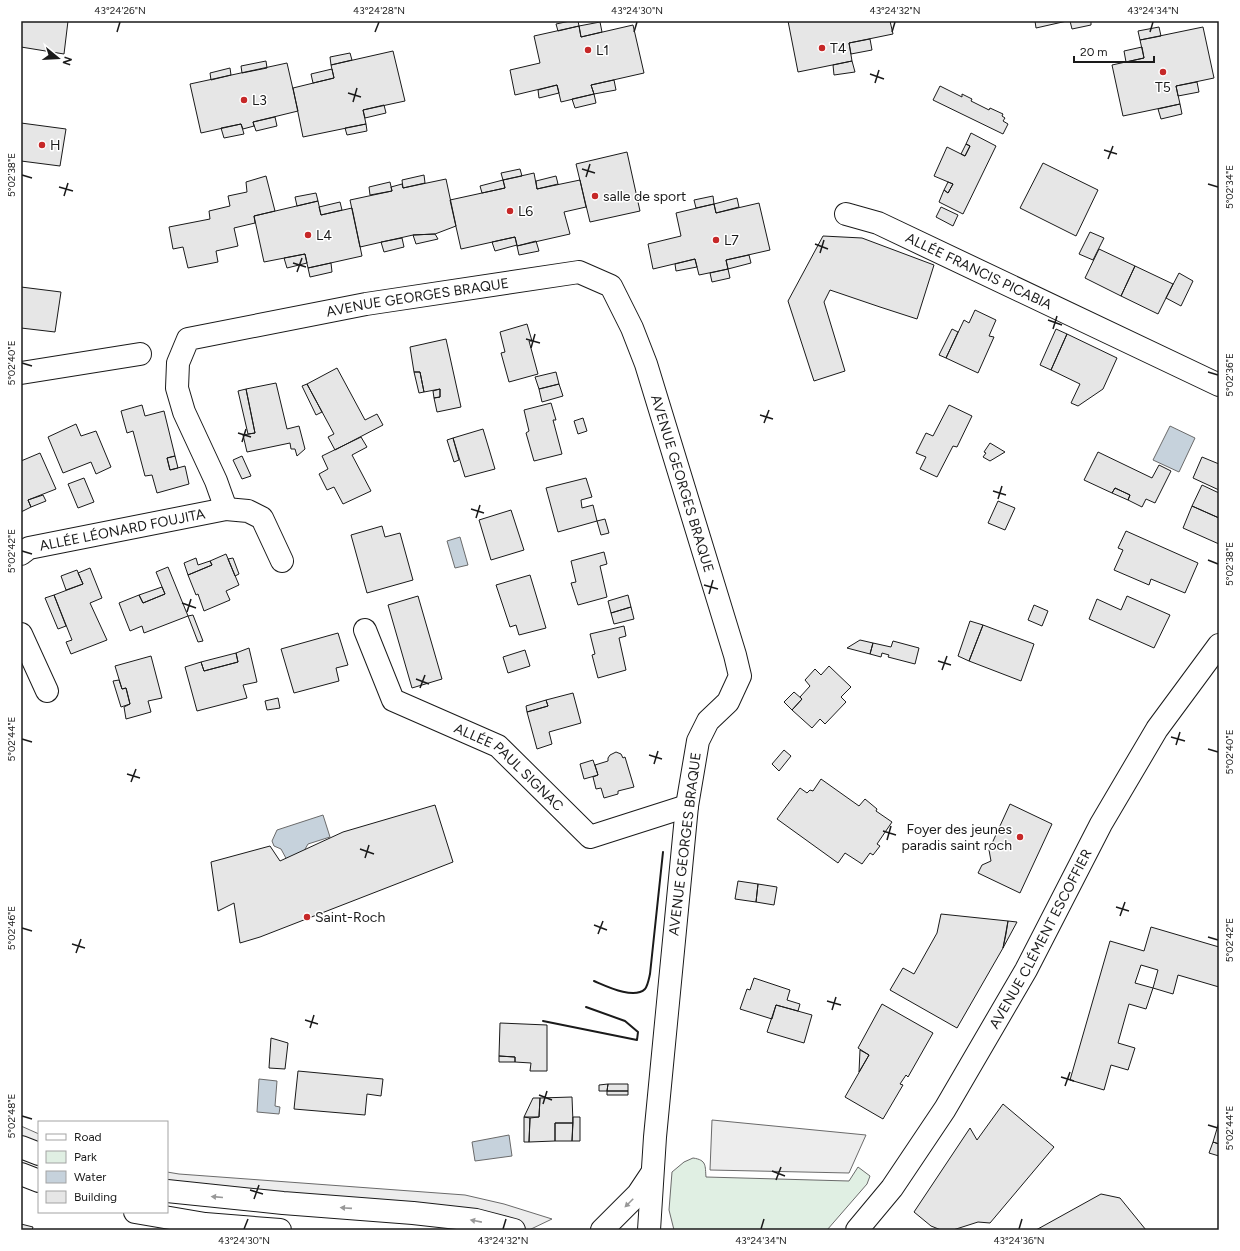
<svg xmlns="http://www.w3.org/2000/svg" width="1240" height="1251" viewBox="0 0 1240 1251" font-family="Figtree,sans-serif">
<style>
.green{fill:#e0efe3;stroke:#6a6a6a}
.parking{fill:#ededed;stroke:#6a6a6a}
.water{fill:#c6d2dc;stroke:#6a6a6a}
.building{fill:#e6e6e6;stroke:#1a1a1a}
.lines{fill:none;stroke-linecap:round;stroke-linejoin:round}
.minor-casing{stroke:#1a1a1a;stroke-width:24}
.major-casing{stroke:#1a1a1a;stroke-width:24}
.minor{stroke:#fff;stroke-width:22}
.major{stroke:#fff;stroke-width:22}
.wall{stroke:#1a1a1a;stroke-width:2}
.oneway{fill:#989898}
.ticks{fill:none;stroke:#1a1a1a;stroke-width:1.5}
.poi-dot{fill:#c62828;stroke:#fff;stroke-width:1.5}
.labels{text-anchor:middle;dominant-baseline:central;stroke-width:3;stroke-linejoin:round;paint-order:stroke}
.poi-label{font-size:14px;fill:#1a1a1a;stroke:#fff;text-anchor:start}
.street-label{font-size:14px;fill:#1a1a1a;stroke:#fff}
.neatline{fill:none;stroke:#1a1a1a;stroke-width:1.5}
.ticks-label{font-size:10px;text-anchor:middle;fill:#1a1a1a}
</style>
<rect width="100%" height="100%" fill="#fff"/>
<!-- green -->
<path class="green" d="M693,1158C707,1160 705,1166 706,1177L849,1181L858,1167L870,1176L867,1184L827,1230H674L669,1210L672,1172L684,1162Z"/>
<!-- parking -->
<path class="parking" d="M712,1120L866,1135L849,1173L710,1170Z
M21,1126L39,1134V1153L21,1147Z
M167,1172L179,1174L465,1195L504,1204L552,1219L529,1230H509L167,1190Z"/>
<!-- water -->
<path class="water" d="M1170,426L1195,438L1179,472L1153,460Z
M460,537L468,565L455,568L447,541Z
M323,815L330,837L308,844L304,851L287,860L281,849L274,846L272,841L277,830Z
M259,1079L277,1081L275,1106L280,1107L279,1114L257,1112Z
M509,1135L512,1156L475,1161L472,1142Z"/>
<!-- building -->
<path class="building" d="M21,21H68L64,54L21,47Z
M570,21H578L579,26L558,31L556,24Z
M788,21H890L893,34L849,43L852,61L798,72Z
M1035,21H1067L1036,28Z
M1070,21H1091V25L1072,29Z
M600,22L602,32L581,37L579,26Z
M633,25L644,73L591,85L594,94L561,102L557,85L515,95L510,70L540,63L534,36L579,26L581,37Z
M1159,27L1161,36L1140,40L1138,31Z
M1203,27L1214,78L1176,86L1180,104L1123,116L1112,65L1144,58L1140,40Z
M870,39L872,50L851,54L849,43Z
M1142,47L1144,58L1126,62L1124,51Z
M393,51L405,101L363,110L366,124L303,137L293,88L334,78L331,65Z
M350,53L352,60L331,65L330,57Z
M266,61L267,68L242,73L241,66Z
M852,61L855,72L834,75L833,65Z
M287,63L298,111L253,122L254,126L243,129L241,124L201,133L190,84Z
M230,68L231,75L211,80L210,73Z
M332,69L334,78L313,83L311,74Z
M614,80L616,90L594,94L591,85Z
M1197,82L1199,92L1178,96L1176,86Z
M557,85L559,93L539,98L538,90Z
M940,86L962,97V94L972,99L971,101L989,110L990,108L1003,114L1002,116L1005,118L1003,121L1008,124L1003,134L933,100Z
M594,94L596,103L575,108L572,99Z
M1180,104L1182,114L1161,119L1158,109Z
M384,105L386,113L365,118L363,110Z
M275,117L277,126L256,131L253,122Z
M21,123L66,129L60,166L21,161Z
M241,124L244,134L224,138L221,128Z
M366,124L367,131L347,135L345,128Z
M971,133L996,146L963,214L939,202L944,190L948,193L953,184L934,176L947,147L965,156L970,146L966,144Z
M966,144L970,146L965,156L961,154Z
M627,152L640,211L590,222L576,164Z
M1043,163L1098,190L1076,236L1020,208Z
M520,169L522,176L503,180L501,173Z
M534,173L537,189L580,180L586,207L564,212L570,234L517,246L515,237L461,249L450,200L505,188L503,180Z
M424,175L425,183L403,188L402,180Z
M266,176L275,211L254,216L255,223L234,228L238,246L216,251L218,262L188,268L183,247L173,249L169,227L210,219L209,211L230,206L228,196L247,192L246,182Z
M556,176L558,184L537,189L536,181Z
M446,179L456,226L435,234L413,235L360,247L350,200L392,191L391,187L402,184L403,188Z
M503,180L505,188L482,193L480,186Z
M390,182L392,191L370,195L369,187Z
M948,182L953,184L948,193L944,190Z
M316,193L318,201L297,206L295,197Z
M713,196L714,204L696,208L694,200Z
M737,198L739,207L716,213L714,204Z
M318,201L321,215L352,208L362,256L308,268L305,254L264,262L254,216Z
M340,202L342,210L321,215L319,207Z
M759,203L770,250L726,260L728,269L699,275L695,259L653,269L648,244L681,236L676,213L714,204L716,213Z
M941,207L958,215L953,226L936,217Z
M1090,232L1104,238L1093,260L1079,254Z
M435,234L438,239L416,244L413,235Z
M823,236L862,238L934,265L917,319L880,307L830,290L824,302L845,371L814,381L788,301Z
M515,237L517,245L495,251L492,242Z
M402,238L404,247L384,252L381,242Z
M536,241L539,251L519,255L517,246Z
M1099,249L1135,266L1121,296L1085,278Z
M305,254L307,263L287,268L284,258Z
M749,255L751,263L728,269L726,260Z
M695,259L697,267L676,271L675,264Z
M331,263L332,272L310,277L308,268Z
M1135,266L1173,284L1158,314L1121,296Z
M728,269L730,278L712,282L710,273Z
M1179,273L1193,281L1181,306L1166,298Z
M21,287L61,292L55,332L21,328Z
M975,310L996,320L989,336L994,337L978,373L946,358L964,320L969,323Z
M527,324L532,341H529L538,374L509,382L501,353L505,352L500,332Z
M952,329L958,332L946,358L939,355Z
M1056,329L1067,334L1051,370L1040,365Z
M1067,334L1117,358L1103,389L1078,406L1071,403L1080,384L1051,370Z
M446,339L461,407L437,412L434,398L440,397V389L424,392L420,372H414L410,347Z
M337,368L365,420L377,414L383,425L335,450L328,437L334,434L307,384Z
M414,372H420L424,392L419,393Z
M556,372L559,384L539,389L535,377Z
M276,383L287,429L299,426L305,449L297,456L295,449H291L290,443L247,452L243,435L255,433L246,389Z
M307,384L322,412L316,415L302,386Z
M559,384L563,396L542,402L539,389Z
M246,389L255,433L248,434L238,391Z
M440,389V397L434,398L433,391Z
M551,403L556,420H553L562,454L534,461L526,433L529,431L524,410Z
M142,405L145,416L164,411L175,456L167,458L170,470L185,466L189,484L157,493L152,475L145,476L133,431L127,433L121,411Z
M949,405L972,416L957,447L953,446L937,477L920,469L926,457L916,453L926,433L933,436Z
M583,418L587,431L578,434L574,421Z
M76,424L81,436L96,431L111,467L96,474L91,462L63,473L48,437Z
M483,429L495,469L465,477L453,438Z
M361,437L367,447L352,455L371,491L343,504L334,487L327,490L319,474L328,469L322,456Z
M453,438L459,460L454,462L447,440Z
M990,443L1005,452L990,461L983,457L986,453L984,452Z
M1098,452L1152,478L1159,465L1171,471L1155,503L1146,499L1142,507L1128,500L1130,495L1115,488L1112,493L1084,480Z
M40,453L56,489L28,500L31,507L21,512V461Z
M175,456L178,468L170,470L167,458Z
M242,456L251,476L242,479L233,460Z
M1202,457L1219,464V490L1193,478Z
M84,478L94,502L78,508L68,484Z
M586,478L592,497L581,500L582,508L593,505L597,521L558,532L546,488Z
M1202,485L1219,493V518L1192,506Z
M1115,488L1130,495L1128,500L1112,493Z
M43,495L46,501L31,507L28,500Z
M998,501L1015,508L1005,530L988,523Z
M1192,506L1219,518V544L1183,528Z
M511,510L524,550L491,560L479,520Z
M605,519L609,533L601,535L597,521Z
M382,526L385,537L400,533L413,580L367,593L351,535Z
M1126,531L1198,563L1185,593L1151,579L1149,585L1114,570L1123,550L1118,548Z
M604,552L607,564L600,566L607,597L578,605L571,583L576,582L571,561Z
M226,554L239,585L226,591L230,600L204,611L198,594L196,595L188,575L212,565L210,561Z
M196,558L198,565L210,561L212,565L188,575L184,563Z
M233,558L239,574L235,576L228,559Z
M168,567L188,616L144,633L142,626L130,631L119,603L139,595L143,603L165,594L156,572Z
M90,568L102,598L90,603L107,640L71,654L66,642L72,640L54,595L83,584L78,573Z
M77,570L83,584L66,590L61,576Z
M530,575L546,628L519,635L516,625L510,627L496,585Z
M162,587L165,594L143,603L139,595Z
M54,595L66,626L58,629L45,598Z
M628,595L631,607L611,613L608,601Z
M418,596L442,679L412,688L388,605Z
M1127,596L1170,615L1154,648L1089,619L1097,599L1121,610Z
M1034,605L1048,611L1042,626L1028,620Z
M631,607L634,619L614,624L611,613Z
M193,615L203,641L198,642L188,616Z
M970,621L983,625L969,661L958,656Z
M983,625L1034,644L1021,681L969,661Z
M624,626L626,636L619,638L626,670L598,678L592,655L595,654L590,634Z
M338,633L348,665L336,668L339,681L294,693L281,649Z
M860,640L873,643L870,654L847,648Z
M893,641L919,648L915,664L888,657L889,655L882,653L881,657L870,654L873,643L891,647Z
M249,648L257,682L243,685L247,698L197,711L185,667L201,662L204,671L238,662L236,653Z
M525,650L530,666L508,673L503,657Z
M236,653L238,662L204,671L201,662Z
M151,656L162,698L148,701L151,712L126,719L124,707L130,704L126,688L122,689L115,666Z
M829,666L851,687L841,697L846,702L825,724L820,719L812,728L792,710L802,699L800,697L810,686L805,680L815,669L821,675Z
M119,680L122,689L126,688L130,704L121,707L113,681Z
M794,692L802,699L792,710L784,702Z
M573,693L581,723L549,732L552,744L537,749L527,712L548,706L546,700Z
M278,698L280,708L267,710L265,701Z
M546,700L548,706L527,712L526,706Z
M784,750L791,756L779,771L772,764Z
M616,752L621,754L623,758L625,757L634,787L618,791V794L604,798L601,788L596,789L593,777L598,775L595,765L608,761V758L610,755Z
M593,760L598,775L584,779L580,764Z
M821,779L859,806L865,799L877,809L876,811L892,822L877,844L880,846L873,855L870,853L862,864L845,853L838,863L777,819L800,788L807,793L810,790L813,791Z
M1010,804L1052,824L1020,893L978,873L982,865L991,861L989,850Z
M435,805L453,862L260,937L240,943L234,903L218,911L211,862L270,846L280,861L343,832Z
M738,881L758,884L756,902L735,899Z
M758,884L777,887L774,905L756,902Z
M941,914L1008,921L1003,948L957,1028L890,990L903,968L914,974L937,933Z
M1008,921L1017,922L1003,948L1006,934Z
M1151,927L1219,947V987L1178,975L1173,994L1153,988L1158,970L1141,965L1135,983L1153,988L1146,1009L1129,1004L1118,1043L1135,1048L1128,1070L1111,1065L1104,1090L1070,1080L1110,941L1144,951Z
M754,978L790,990L787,1000L800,1004L798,1011L776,1005L772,1019L740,1009L747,989L750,990Z
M882,1004L933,1033L908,1077L906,1075L900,1084L903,1085L883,1119L845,1097L869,1055L858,1048Z
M776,1005L812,1015L804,1043L767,1032Z
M500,1023L547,1025V1071H530L531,1063L515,1062V1057L499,1056Z
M271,1038L288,1043L285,1069L269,1068Z
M860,1050L869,1055L859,1072Z
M499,1056L515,1057V1062H499Z
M298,1071L383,1079L381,1096L367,1094L365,1115L294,1109Z
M608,1084L607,1091H599V1085Z
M608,1084H628V1091H607Z
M607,1091H628V1095H607Z
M572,1097L573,1123H555V1141L529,1142L530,1118L539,1117L540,1098Z
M533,1098H540L539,1117H524Z
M1003,1104L1054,1147L990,1223L978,1222L953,1230H941L931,1226L914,1212L970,1128L977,1140Z
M524,1117L530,1118L529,1142H524Z
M573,1117H580V1141H572Z
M1219,1122V1144L1213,1142Z
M555,1123H573L572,1141H555Z
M1213,1142L1219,1144V1156L1209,1153Z
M1101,1194L1120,1198L1146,1230H1036Z
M21,1224L33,1227L32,1230H21Z"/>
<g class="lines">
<defs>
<g id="minor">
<path id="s1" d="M846,214L878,223L1219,385"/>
<path d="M21,373L140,354"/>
<path d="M226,509L248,511L262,518L282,561"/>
<path id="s2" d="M21,554L29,548L226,509L216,481L184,412L177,388L178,363L188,339L366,304L579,272L611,286L632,328L646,364L735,655L740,676L728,702L708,721L698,741L687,806L655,1137L649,1230"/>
<path id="s3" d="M365,630L393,700L498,746L590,837L687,806"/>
<path d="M21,634L47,691"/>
<path d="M21,1147L39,1154"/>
<path d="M21,1174L39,1181"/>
<path d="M167,1191L283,1203L413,1213L476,1220L514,1230"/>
<path d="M135,1212L205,1224L280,1230"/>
<path d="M602,1230L638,1194L652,1173"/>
</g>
<g id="major">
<path id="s4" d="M857,1230L892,1188L945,1109L1026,970L1101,824L1157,729L1219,645"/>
</g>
</defs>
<!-- minor casing -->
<use href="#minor" class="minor-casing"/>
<!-- major casing -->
<use href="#major" class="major-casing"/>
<!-- minor -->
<use href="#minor" class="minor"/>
<!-- major -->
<use href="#major" class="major"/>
<!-- wall -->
<path class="wall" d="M594,981C606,986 634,1000 645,989C648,985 649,978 650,974L663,852
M543,1021L637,1040L638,1032L625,1021L586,1007"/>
</g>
<!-- one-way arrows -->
<defs><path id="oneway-solid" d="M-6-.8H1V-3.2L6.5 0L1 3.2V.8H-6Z"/></defs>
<g class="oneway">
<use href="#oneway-solid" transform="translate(217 1197) rotate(-175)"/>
<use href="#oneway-solid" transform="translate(629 1203) rotate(135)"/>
<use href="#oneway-solid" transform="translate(346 1208) rotate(-176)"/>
<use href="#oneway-solid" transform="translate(476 1221) rotate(-169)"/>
</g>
<!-- ticks -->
<path class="ticks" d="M117,32L120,22M375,32L379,22M634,32L637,22M892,32L895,22M1150,32L1153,22M870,74L884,79M875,83L879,70M348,93L361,97M353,102L357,88M1104,150L1117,154M1108,159L1113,146M582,169L595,173M22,175L32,178M586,177L590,164M1208,184L1218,187M59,187L73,191M64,196L68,183M815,244L828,249M820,253L824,240M293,263L306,267M297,272L302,258M1048,320L1062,325M1053,329L1057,316M526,339L540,343M531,348L535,334M22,363L32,366M1208,372L1218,375M760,415L773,419M764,423L769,410M238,433L251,437M242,442L246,429M993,491L1006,495M998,499L1002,486M471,509L484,513M476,518L480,505M22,551L32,554M1208,560L1218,564M704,585L718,589M709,594L713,580M182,603L196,608M187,612L191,599M938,661L951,665M942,670L947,656M416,679L429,684M420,688L425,675M1171,737L1185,741M22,739L32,742M1176,745L1180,732M1208,749L1218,752M649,755L662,759M654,764L658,751M127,774L140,778M131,782L136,769M883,831L896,835M887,840L891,826M360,849L374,854M365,858L369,845M1116,907L1129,911M1120,916L1125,902M594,925L607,930M22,928L32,931M598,934L603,921M1208,937L1218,940M72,944L85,948M76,953L81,939M827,1001L841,1005M832,1010L836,997M305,1020L318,1024M310,1028L314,1015M1061,1077L1074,1081M1065,1086L1070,1072M539,1095L552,1100M543,1104L547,1091M22,1116L32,1119M1208,1125L1218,1128M772,1171L785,1176M776,1180L781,1167M250,1190L263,1194M254,1199L259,1185M244,1229L248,1219M503,1229L506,1219M761,1229L764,1219M1019,1229L1022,1219"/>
<!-- markers -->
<g class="poi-dot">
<circle cx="822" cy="48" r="4"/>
<circle cx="588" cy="50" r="4"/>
<circle cx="1163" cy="72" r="4"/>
<circle cx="244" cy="100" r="4"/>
<circle cx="42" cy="145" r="4"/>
<circle cx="595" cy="196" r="4"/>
<circle cx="510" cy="211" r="4"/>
<circle cx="308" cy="235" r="4"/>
<circle cx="716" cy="240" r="4"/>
<circle cx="1020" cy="837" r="4"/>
<circle cx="307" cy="917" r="4"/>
</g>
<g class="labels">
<!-- poi labels -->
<g class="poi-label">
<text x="830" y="48">T4</text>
<text x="596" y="50">L1</text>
<text x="1163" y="87" text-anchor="middle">T5</text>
<text x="252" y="100">L3</text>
<text x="50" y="145">H</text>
<text x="603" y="196">salle de sport</text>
<text x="518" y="211">L6</text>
<text x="316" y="235">L4</text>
<text x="724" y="240">L7</text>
<text x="1012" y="829" text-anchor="end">Foyer des jeunes<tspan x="1012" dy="16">paradis saint roch</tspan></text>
<text x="315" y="917">Saint-Roch</text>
</g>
<!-- street labels -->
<g class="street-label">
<text stroke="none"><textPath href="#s1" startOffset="145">ALLÉE FRANCIS PICABIA</textPath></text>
<text stroke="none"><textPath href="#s2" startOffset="626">AVENUE GEORGES BRAQUE</textPath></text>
<text stroke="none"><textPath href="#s2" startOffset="1035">AVENUE GEORGES BRAQUE</textPath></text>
<text stroke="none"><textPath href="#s2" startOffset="105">ALLÉE LÉONARD FOUJITA</textPath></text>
<text stroke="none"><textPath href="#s3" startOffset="211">ALLÉE PAUL SIGNAC</textPath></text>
<text transform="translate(685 844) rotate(-83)">AVENUE GEORGES BRAQUE</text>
<text stroke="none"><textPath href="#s4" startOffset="345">AVENUE CLÉMENT ESCOFFIER</textPath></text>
</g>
</g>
<!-- border -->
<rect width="1240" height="1251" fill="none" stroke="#ffffff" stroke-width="44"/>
<!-- legend -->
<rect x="38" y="1121" width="130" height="92" fill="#ffffff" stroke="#a3a3a3"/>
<rect x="46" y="1134" width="20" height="6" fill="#ffffff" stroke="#a3a3a3"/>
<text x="74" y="1141" font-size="12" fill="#1a1a1a">Road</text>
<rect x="46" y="1151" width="20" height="12" fill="#e0efe3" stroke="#a3a3a3"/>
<text x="74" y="1161" font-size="12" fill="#1a1a1a">Park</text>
<rect x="46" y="1171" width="20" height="12" fill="#c6d2dc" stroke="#a3a3a3"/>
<text x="74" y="1181" font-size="12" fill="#1a1a1a">Water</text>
<rect x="46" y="1191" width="20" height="12" fill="#e6e6e6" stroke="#a3a3a3"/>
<text x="74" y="1201" font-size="12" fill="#1a1a1a">Building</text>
<!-- north arrow -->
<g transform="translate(58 58) rotate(108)" stroke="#ffffff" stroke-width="3" paint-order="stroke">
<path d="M0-3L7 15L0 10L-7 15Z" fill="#1a1a1a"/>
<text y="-6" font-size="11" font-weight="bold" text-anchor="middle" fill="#1a1a1a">N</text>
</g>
<!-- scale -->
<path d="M1074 56v6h80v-6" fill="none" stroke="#1a1a1a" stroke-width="2"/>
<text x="1080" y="56" font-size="12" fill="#1a1a1a" stroke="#ffffff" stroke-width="3" paint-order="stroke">20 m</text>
<rect x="22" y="22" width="1196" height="1207" class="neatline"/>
<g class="ticks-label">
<text x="120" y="14">43°24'26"N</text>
<text x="379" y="14">43°24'28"N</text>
<text x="637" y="14">43°24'30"N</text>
<text x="895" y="14">43°24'32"N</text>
<text x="1153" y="14">43°24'34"N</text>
<text transform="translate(11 175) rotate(-90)" y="4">5°02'38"E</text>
<text transform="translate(1229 187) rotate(-90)" y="4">5°02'34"E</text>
<text transform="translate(11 363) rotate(-90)" y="4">5°02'40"E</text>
<text transform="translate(1229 375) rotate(-90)" y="4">5°02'36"E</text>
<text transform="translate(11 551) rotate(-90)" y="4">5°02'42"E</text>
<text transform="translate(1229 564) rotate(-90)" y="4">5°02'38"E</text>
<text transform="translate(11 739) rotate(-90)" y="4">5°02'44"E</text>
<text transform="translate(1229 752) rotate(-90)" y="4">5°02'40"E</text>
<text transform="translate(11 928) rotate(-90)" y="4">5°02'46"E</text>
<text transform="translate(1229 940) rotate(-90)" y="4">5°02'42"E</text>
<text transform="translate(11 1116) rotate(-90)" y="4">5°02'48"E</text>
<text transform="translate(1229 1128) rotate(-90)" y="4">5°02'44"E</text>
<text x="244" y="1244">43°24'30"N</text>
<text x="503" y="1244">43°24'32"N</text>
<text x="761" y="1244">43°24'34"N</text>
<text x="1019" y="1244">43°24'36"N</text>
</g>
</svg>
